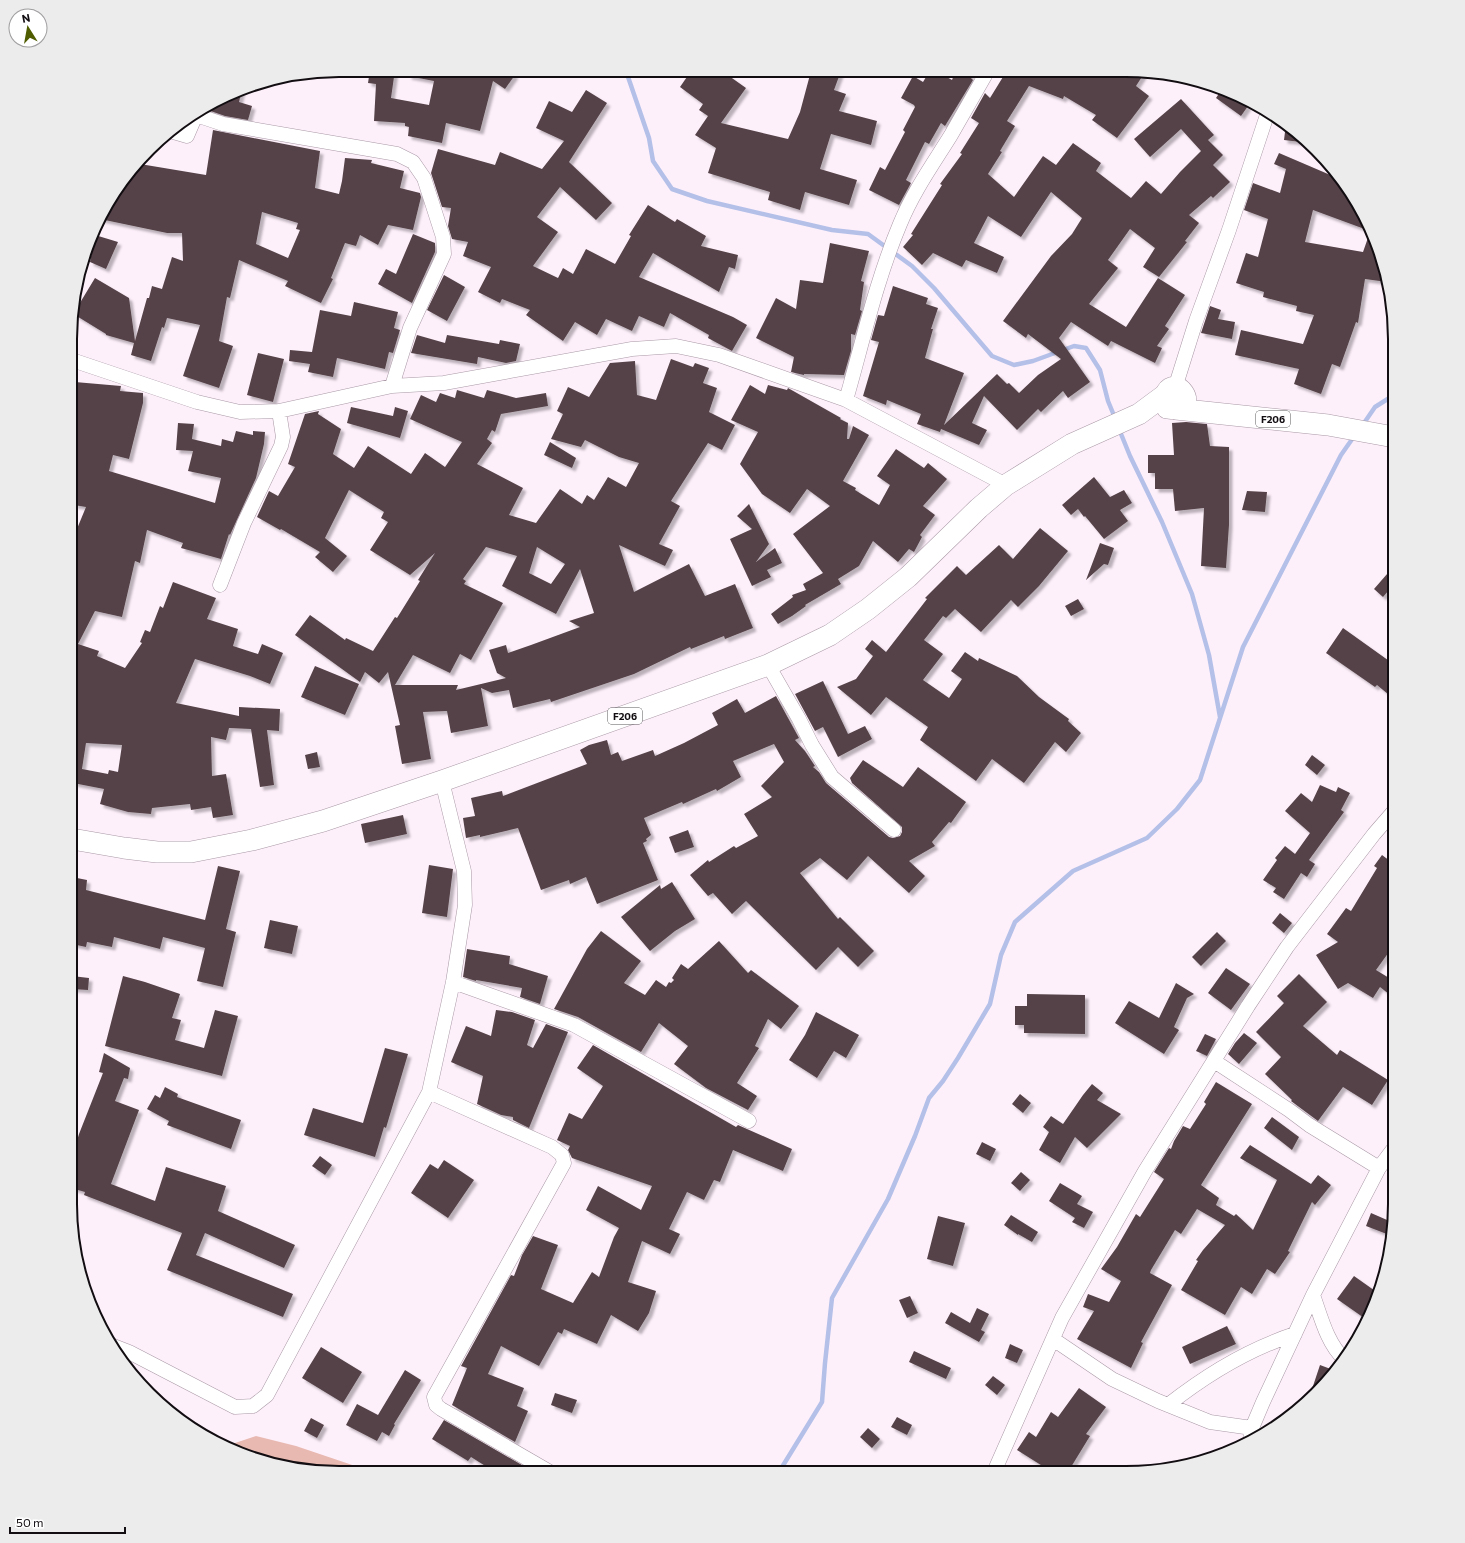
<svg xmlns="http://www.w3.org/2000/svg" width="1465" height="1543" viewBox="0 0 1465 1543" font-family="Commissioner,sans-serif">
<style>
.green{fill:#e8b9b0}
.lines{fill:none;stroke-linecap:round;stroke-linejoin:round}
.stream{stroke:#b5c0e8;stroke-width:4.5}
.building{fill:#554348;fill-rule:evenodd;filter:url(#shadow)}
.street-casing{stroke:#a999a6;stroke-width:15}
.primary-casing{stroke:#a999a6;stroke-width:22}
.street{stroke:#fff;stroke-width:14}
.primary{stroke:#fff;stroke-width:21}
.labels{text-anchor:middle;dominant-baseline:central;stroke-width:4;stroke-linejoin:round;paint-order:stroke}
.shield{fill:#fff;stroke:#595658;stroke-width:1}
.shield-label{font-size:10px;font-weight:bold;fill:#120d11}
.rim{fill:none;stroke:#120d11;stroke-width:2}
</style>
<defs>
<filter id="shadow"><feDropShadow dx="3.5" dy="3.5" stdDeviation="1" flood-color="#0004"/></filter>
</defs>
<rect width="100%" height="100%" fill="#fef0fb"/>
<!-- green -->
<path class="green" d="M256,1436L296,1446L373,1472H322L269,1464L226,1446Z"/>
<g class="lines">
<!-- stream -->
<path class="stream" d="M626,71L649,138L653,161L672,189L707,201L832,230L868,234L912,266L934,288L992,356L1014,365L1033,361L1074,346L1086,348L1100,370L1108,401L1115,418
M1362,426L1375,407L1394,395
M1119,429L1130,456L1162,522L1192,594L1209,655L1220,717
M779,1472L822,1402L825,1363L832,1298L888,1199L915,1136L929,1098L943,1081L958,1058L990,1004L1001,955L1015,922L1073,871L1147,838L1177,809L1200,780L1243,647L1341,455L1355,435"/>
</g>
<!-- building -->
<path class="building" d="M370,70H395L391,98L429,105L434,81L408,76L409,70H456L480,72L478,70H508L515,75L505,89L493,81L480,131L446,123L442,143L408,136L409,127L405,126V123L374,121L376,84L368,83Z
M691,71H722L746,88L721,123L788,139L800,112L811,71H841L834,90L846,94L839,111L877,121L871,145L831,134L820,169L857,180L849,205L805,192L800,210L768,200L770,192L708,173L716,148L695,135L708,116L699,110L703,104L680,87Z
M929,72H938L952,80L955,72H971L970,77L973,80L945,126L941,123L929,144L925,142L906,180L911,183L899,205L869,190L880,167L885,170L905,132L903,130L915,107L914,105L901,98L913,76L923,82Z
M1006,72H1145L1136,86L1149,96L1117,138L1092,120L1096,115L1064,96L1063,99L1029,86L1007,121L1015,126L1000,151L1002,152L988,174L1014,197L1043,156L1056,165L1073,143L1101,163L1096,171L1131,198L1146,181L1161,194L1180,172L1201,151L1181,129L1150,157L1134,139L1181,99L1214,135L1208,140L1223,155L1213,165L1230,182L1213,198L1211,196L1189,215L1199,223L1185,241L1187,242L1159,277L1143,267L1155,248L1130,229L1108,260L1118,268L1089,304L1126,327L1158,278L1185,295L1165,326L1169,329L1157,346L1162,348L1155,363L1111,341L1108,346L1071,322L1059,338L1090,382L1068,398L1063,391L1041,412L1038,409L1017,430L984,396L972,423L987,430L979,445L941,429L940,432L917,424L921,414L887,400L886,405L863,396L879,342L871,340L878,315L884,316L893,286L928,298L926,304L938,308L931,329H933L925,358L964,373L944,425L997,374L1007,384L1009,383L1019,393L1038,375L1061,359L1028,334L1026,338L1003,321L1051,256L1072,234L1082,218L1051,192L1021,237L988,216L974,243L1004,257L997,273L966,260L962,267L933,253L922,265L903,247L913,235L911,234L942,185L940,184L962,154L960,153L979,123L971,118L985,93L990,98Z
M242,89L239,102L252,106L248,120L225,116L202,108Z
M1222,89L1241,97L1239,100L1248,106L1241,116L1216,98Z
M586,90L607,103L569,162L612,203L596,220L560,187L537,217L558,232L533,266L558,278L563,268L573,274L586,249L615,264L631,236L629,235L648,205L675,222L677,219L706,236L701,246L738,255L735,269L729,267L719,292L653,253L639,277L733,317L747,325L732,351L708,338L709,335L670,313L664,327L639,316L632,331L606,319L597,335L575,322L563,341L526,315L530,310L502,299L500,303L478,292L491,267L463,256L468,242L452,239L448,226L451,208L442,207L431,173L438,149L495,165L500,152L542,169L564,141L536,128L549,101L572,112Z
M1286,124L1303,137L1309,143L1284,140Z
M213,130L320,151L315,188L339,194L342,181L345,158L372,160L371,163L404,171L400,188L420,193L421,197L413,230L388,225L378,245L360,235L356,246L345,243L331,278L333,279L321,303L285,286L288,281L239,260L230,298L227,297L219,341L233,346L219,388L183,376L200,325L167,318L164,328L162,327L151,361L131,355L134,343L106,335V334L75,315V311L95,278L129,298L135,341L147,298H149L152,286L162,289L172,257L183,261L182,233H167L100,219L106,205L140,164L206,175ZM262,212L298,223L296,229L300,230L288,258L256,244Z
M1279,153L1342,180L1350,189L1370,231L1313,210L1305,242L1363,252L1370,232L1381,253L1387,282L1365,279L1358,323L1356,322L1340,367L1332,364L1321,394L1294,384L1299,369L1235,355L1241,330L1303,344L1314,315L1296,311L1297,306L1263,297L1264,292L1236,283L1246,253L1258,257L1268,219L1244,210L1253,183L1280,193L1286,169L1274,164Z
M413,234L435,243V252L412,303L378,284L386,269L396,274Z
M95,235L118,242L106,269L90,262Z
M830,243L869,251L861,281L864,282L860,310L862,311L855,335L851,334V351L844,375L804,374V375L795,373L791,372L794,357L756,338L776,298L796,309L800,280L823,283Z
M444,275L465,287L447,321L427,310Z
M354,302L398,312L394,328L400,330L393,353L389,352L385,369L337,358L333,377L308,372L310,364L289,361L290,350L312,352L320,310L351,316Z
M1210,306L1221,310L1218,319L1235,322L1232,339L1201,333Z
M417,335L445,343L447,335L499,344L500,340L520,344L516,361L506,363L478,357L477,364L411,353Z
M258,353L284,359L273,402L247,395Z
M671,359L693,367L695,363L709,368L703,383L717,388L709,412L735,425L722,450L708,443L671,501L680,506L659,544L673,550L665,566L619,545L634,592L689,564L705,596L735,584L753,628L725,639L724,636L691,649L690,647L634,674L551,702L550,699L513,708L509,690L492,693L481,688L488,726L451,733L447,711L423,712L431,759L402,764L395,726L400,725L388,672L379,683L365,672L360,682L295,635L310,615L345,640L346,638L373,651L395,617L397,618L420,581L418,580L435,553L410,575L370,550L388,522L381,518L384,512L349,490L325,538L347,556L333,572L315,557L320,552L281,529L280,530L257,517L269,491L278,496L295,467L288,464L305,414L319,411L318,414L341,429L333,454L354,468L368,446L411,474L425,453L445,467L462,442L410,419L421,395L436,402L440,393L455,398L457,390L484,398L487,390L516,398L546,393L548,406L501,414L495,432L492,430L487,439L492,443L477,464L523,488L509,515L536,523L560,489L582,504L587,495L594,500L608,477L626,487L639,463L619,457L585,440L581,447L551,439L563,414L557,411L568,387L589,397L610,363L635,361L637,395L656,400ZM486,547L517,556L502,586L556,614L580,569L594,613L569,621L580,627L531,645L508,653L506,645L489,650L497,673L506,678L456,690L458,685H395L413,655L450,673L460,654L471,660L503,603L464,584L466,581L463,579ZM537,547L565,564L551,584L529,573Z
M75,382L121,386L120,391L143,393V403L129,459L113,455L109,471L215,503L221,478L188,471L193,451L176,450L178,423L194,424L192,439L221,446L222,439L233,442L236,431L253,435V431L265,432L264,444L256,478L230,535L229,534L221,559L181,548L183,543L147,530L140,563L135,561L122,617L95,611L78,644L99,651L97,656L125,668L142,643L140,642L145,630L150,632L160,606L163,608L173,582L216,598L207,619L238,629L233,646L258,654L262,644L283,653L270,684L250,676L195,659L176,703L239,716V707L280,709L279,731L267,730L274,785L260,787L251,729L229,728L226,740L211,737L212,776L226,774L233,815L213,818L211,807L191,810L190,804L152,808L151,814L128,812L100,804L104,789L73,783L74,536L86,507L74,505ZM86,743L122,745L118,772L109,770L108,774L82,769Z
M750,385L765,394L768,385L787,390L788,388L841,418L840,419L848,423L847,439H849L853,426L869,435L843,481L856,488L855,490L879,505L890,485L877,476L896,449L924,468L928,463L947,479L923,506L935,515L920,535L922,537L914,552L909,549L898,562L873,541L859,566L838,579L841,584L805,605L806,606L792,616L778,624L771,614L793,597L792,595L806,590L803,584L823,573L793,534L830,506L807,489L790,513L762,494L740,464L758,432L731,420Z
M351,407L393,416L395,407L408,411L400,438L347,423Z
M1186,422L1207,424L1210,446L1229,447V525L1226,568L1201,566L1204,508L1175,511L1173,489H1155V473H1148V455H1174L1172,423Z
M550,442L576,458L572,468L544,455Z
M1094,477L1110,497L1124,490L1132,503L1120,510L1128,521L1104,539L1085,516L1084,517L1078,509L1071,515L1062,505Z
M1247,491L1267,492L1265,512L1242,510Z
M749,504L769,544L756,562L775,548L782,563L767,570L771,577L752,586L730,539L752,529L737,516Z
M1040,528L1068,551L1039,586L1018,607L1011,600L981,632L955,609L946,618L943,616L924,640L943,654L923,680L949,698L962,679L951,671L965,652L978,661L979,658L1017,676L1039,697L1069,719L1068,721L1081,733L1066,752L1055,742L1024,783L992,759L976,781L920,740L928,727L886,697L871,715L837,687L856,679L873,656L865,649L872,640L886,652L927,599L925,598L957,566L966,575L999,545L1013,559Z
M1100,543L1114,548L1108,565L1104,564L1086,580Z
M1394,566V584L1383,597L1374,589Z
M1078,599L1084,609L1071,616L1065,606Z
M1343,628L1392,663L1387,670L1394,676V699L1377,685L1375,687L1326,653Z
M315,666L359,684L345,715L301,697Z
M823,681L848,734L865,726L872,739L838,757L823,727L815,731L795,694Z
M776,696L799,738L795,740L805,751L815,766L813,767L819,772L826,783L889,837L893,838L900,836L902,832V827L852,783L850,778L863,760L903,787L918,767L966,802L951,823L949,822L932,842L935,846L909,861L925,876L909,893L868,856L847,880L820,858L800,873L838,919L840,917L874,951L858,967L838,947L816,970L746,901L732,914L713,893L708,896L690,875L708,860L709,862L734,846L736,848L758,836L744,814L772,797L761,786L784,762L774,744L733,761L741,777L717,791L716,789L683,804L682,802L644,818L651,835L646,839L647,841L643,843L658,880L597,904L586,877L570,884L569,880L541,890L518,828L480,837V835L466,838L463,818L475,816L471,798L502,791L503,796L587,764L580,750L589,745L607,740L611,755L618,752L622,761L653,750L655,756L684,743L718,725L712,713L737,699L745,713Z
M317,752L320,767L308,769L305,755Z
M1312,755L1325,765L1317,775L1305,765Z
M1320,785L1336,792L1338,787L1350,793L1341,810L1344,812L1309,860L1315,864L1307,877L1301,873L1284,899L1273,892L1276,888L1263,880L1277,860L1275,858L1285,846L1295,854L1310,833L1285,811L1301,793L1312,802Z
M403,815L407,834L365,843L361,824Z
M688,830L694,847L675,853L669,837Z
M1382,855L1394,864V945L1376,970L1394,981V998L1380,987L1373,998L1348,983L1338,989L1316,955L1338,942L1327,934L1346,908L1351,911L1377,868L1374,866Z
M429,865L453,869L447,917L422,913Z
M218,866L240,871L226,929L236,932L223,987L197,981L205,948L163,937L160,949L114,937L112,947L87,942L86,947L72,944V877L87,880L86,890L205,920Z
M672,882L695,919L675,931L650,951L621,917L660,885L661,889Z
M1280,913L1292,923L1284,933L1272,923Z
M270,920L298,926L292,954L264,948Z
M601,931L641,961L624,983L645,995L656,980L666,987L669,982L671,983L674,980L672,978L681,964L688,969L719,941L748,973L751,970L799,1006L781,1029L768,1019L755,1046L759,1048L737,1083L757,1096L748,1110L706,1088L674,1064L688,1046L659,1023L641,1052L578,1017L554,1009L587,949Z
M1217,932L1226,941L1201,966L1192,957Z
M467,949L510,956L509,964L548,976L540,1004L520,997L522,988L476,980V981L463,977Z
M1226,968L1250,984L1231,1010L1208,993Z
M1299,974L1327,1002L1303,1026L1337,1055L1340,1050L1388,1080L1372,1105L1343,1087L1318,1121L1291,1101L1292,1100L1265,1074L1281,1057L1256,1032L1284,1003L1277,996Z
M72,976L89,978L88,990L72,989Z
M123,976L145,982L180,994L172,1018L181,1020L175,1040L204,1048L215,1010L238,1016L222,1076L105,1046Z
M1176,983L1194,994L1187,998L1174,1027L1179,1030L1164,1054L1115,1023L1129,1001L1159,1018Z
M1027,994L1085,995V1034L1024,1033V1025H1015V1006H1027Z
M496,1010L512,1012L535,1020L527,1045L533,1048L546,1024L568,1032L529,1128L513,1120V1117L501,1115L477,1104L483,1076L451,1062L466,1026L491,1036Z
M816,1012L859,1035L846,1058L834,1051L817,1078L789,1060L805,1035Z
M1244,1033L1257,1043L1239,1064L1228,1054L1235,1043Z
M1205,1034L1216,1039L1207,1056L1196,1051Z
M593,1045L736,1127L738,1125L792,1149L783,1171L733,1150L720,1182L714,1180L704,1200L687,1192L669,1229L680,1234L670,1254L642,1241L628,1282L656,1291L649,1313L638,1331L611,1315L597,1344L564,1329L562,1334L558,1332L539,1366L501,1346L488,1374L524,1388L517,1406L528,1411L515,1442L452,1405L467,1368L461,1366L511,1275L514,1276L522,1255L533,1236L558,1245L541,1289L573,1303L592,1272L599,1277L614,1237L619,1228L586,1210L598,1186L641,1210L652,1186L572,1158L568,1150L570,1146L557,1140L569,1113L582,1119L603,1086L577,1068Z
M385,1048L408,1054L386,1128L384,1127L375,1157L304,1135L313,1108L363,1123Z
M104,1053L130,1068L128,1079L124,1078L115,1101L139,1110L111,1184L155,1201L166,1167L226,1186L218,1211L295,1245L284,1268L205,1233L196,1255L293,1294L283,1317L167,1270L182,1233L84,1195L85,1192L71,1188V1160L79,1134L103,1073L99,1072Z
M1216,1082L1252,1104L1201,1185L1219,1198L1216,1205L1234,1216L1236,1214L1253,1230L1277,1180L1240,1158L1250,1145L1311,1184L1318,1175L1331,1185L1315,1205L1312,1202L1288,1251L1290,1252L1275,1274L1267,1269L1252,1294L1241,1287L1225,1315L1181,1290L1198,1261L1196,1260L1203,1250L1225,1225L1197,1209L1181,1234L1175,1230L1151,1270L1150,1273L1172,1285L1141,1342L1143,1343L1131,1368L1077,1339L1094,1311L1083,1307L1088,1294L1109,1302L1121,1281L1101,1269L1117,1247L1136,1214L1140,1217L1164,1179L1154,1172L1169,1148L1171,1149L1174,1141L1183,1126L1190,1129L1206,1104L1204,1102Z
M1092,1084L1103,1093L1097,1100L1121,1114L1087,1148L1075,1137L1060,1163L1039,1150L1049,1132L1043,1127L1051,1116L1063,1124L1083,1095Z
M165,1087L178,1094L177,1097L241,1120L231,1149L167,1125L169,1121L147,1109L155,1095L160,1098Z
M1020,1094L1031,1103L1023,1113L1012,1104Z
M1272,1117L1299,1137L1292,1150L1264,1128Z
M982,1142L996,1149L990,1161L976,1154Z
M320,1156L332,1165L325,1175L312,1166Z
M444,1160L474,1180L448,1218L411,1193L430,1164L438,1169Z
M1021,1172L1030,1180L1020,1191L1011,1183Z
M1060,1183L1082,1196L1077,1204L1093,1212L1084,1228L1072,1222L1075,1218L1049,1201Z
M1371,1213L1394,1223L1392,1236L1366,1226Z
M1011,1215L1038,1232L1032,1242L1018,1234V1235L1004,1225Z
M938,1216L965,1223L953,1266L927,1259Z
M1354,1276L1378,1293L1367,1320L1337,1299Z
M910,1296L918,1313L907,1318L899,1300Z
M977,1308L989,1314L981,1330L985,1332L979,1342L945,1323L951,1312L970,1323Z
M1227,1326L1236,1344L1190,1364L1182,1347Z
M1010,1344L1023,1350L1017,1363L1005,1358Z
M321,1347L362,1372L343,1403L302,1378Z
M914,1351L951,1368L946,1379L909,1362Z
M1320,1365L1336,1371L1328,1381L1309,1398Z
M405,1370L421,1380L394,1424L395,1425L389,1436L382,1432L377,1441L346,1425L357,1404L378,1415Z
M993,1376L1005,1385L997,1395L985,1385Z
M1079,1388L1106,1407L1086,1434L1090,1436L1068,1472H1052L1017,1450L1029,1432L1036,1437L1051,1412L1058,1417Z
M555,1393L577,1400L572,1413L551,1405Z
M897,1417L912,1425L907,1435L891,1427Z
M311,1418L324,1425L317,1438L304,1431Z
M444,1420L534,1472H495L471,1457L468,1461L432,1439Z
M868,1428L880,1439L872,1448L860,1437Z"/>
<g class="lines">
<defs>
<path id="street" d="M170,131L187,136L196,115L223,124L397,154L413,162L424,178L443,237L444,254L410,328L392,386
M75,361L197,402L240,412L279,411L392,386L444,383L632,349L676,346L719,355L846,400L1006,485
M1175,388L1196,321L1229,230L1268,112
M846,400C863,341 876,281 900,224C913,192 933,164 951,135C963,114 975,93 987,72
M220,585L244,523L281,446L283,437L279,411
M768,665L799,719L812,745L832,777L894,830
M453,982L574,1025L749,1121
M1214,1061L1289,1110L1309,1125L1379,1168
M429,1092L552,1147L562,1155L564,1163L434,1397L436,1405L441,1409L550,1472
M1313,1295C1321,1317 1327,1343 1344,1359
M1053,1339L1112,1379L1158,1401L1210,1422L1252,1428
M111,1345L129,1352L235,1407L253,1406L267,1395L429,1092L453,982L465,905L464,871L442,781
M1168,1405C1206,1375 1249,1349 1295,1334
M1250,1440L1252,1428L1263,1402L1313,1295L1379,1168L1394,1148
M994,1472L1062,1318L1145,1171L1248,1006L1287,947L1374,834L1394,811"/>
<path id="primary" d="M1167,408C1170,408 1173,409 1176,408C1198,406 1177,375 1166,393C1164,397 1165,401 1168,405
M1176,409L1328,425L1394,437
M72,839L124,848L157,852H191L252,840L323,821L442,781L768,665L830,635L868,609L908,577L979,508L1006,485L1072,444L1139,414L1166,394"/>
</defs>
<!-- street casing -->
<use href="#street" class="street-casing"/>
<!-- primary casing -->
<use href="#primary" class="primary-casing"/>
<!-- street -->
<use href="#street" class="street"/>
<!-- primary -->
<use href="#primary" class="primary"/>
</g>
<g class="labels">
<!-- shield labels -->
<g class="shield">
<rect x="1256" y="411" width="34" height="16" rx="3"/>
<rect x="608" y="708" width="34" height="16" rx="3"/>
</g>
<g class="shield-label">
<text x="1273" y="419">F206</text>
<text x="625" y="716">F206</text>
</g>
</g>
<!-- crop -->
<path d="M0 0H1465V1543H0ZM339 77H1126A262 262 0 0 1 1388 339V1204A262 262 0 0 1 1126 1466H339A262 262 0 0 1 77 1204V339A262 262 0 0 1 339 77Z" fill="#ececec" fill-rule="evenodd"/>
<path class="rim" d="M339 77H1126A262 262 0 0 1 1388 339V1204A262 262 0 0 1 1126 1466H339A262 262 0 0 1 77 1204V339A262 262 0 0 1 339 77Z"/>
<!-- north arrow -->
<g transform="translate(28 28) rotate(349)"><circle r="19" fill="#ffffff" stroke="#a09ea0"/>
<path d="M0-3L7 15L0 10L-7 15Z" fill="#4f5d00"/>
<text y="-6" font-size="11" font-weight="bold" text-anchor="middle" fill="#120d11">N</text>
</g>
<!-- scale -->
<path d="M10 1527v6h115v-6" fill="none" stroke="#120d11" stroke-width="2"/>
<text x="16" y="1527" font-size="12" fill="#120d11" stroke="#ffffff" stroke-width="3" paint-order="stroke">50 m</text>
</svg>
